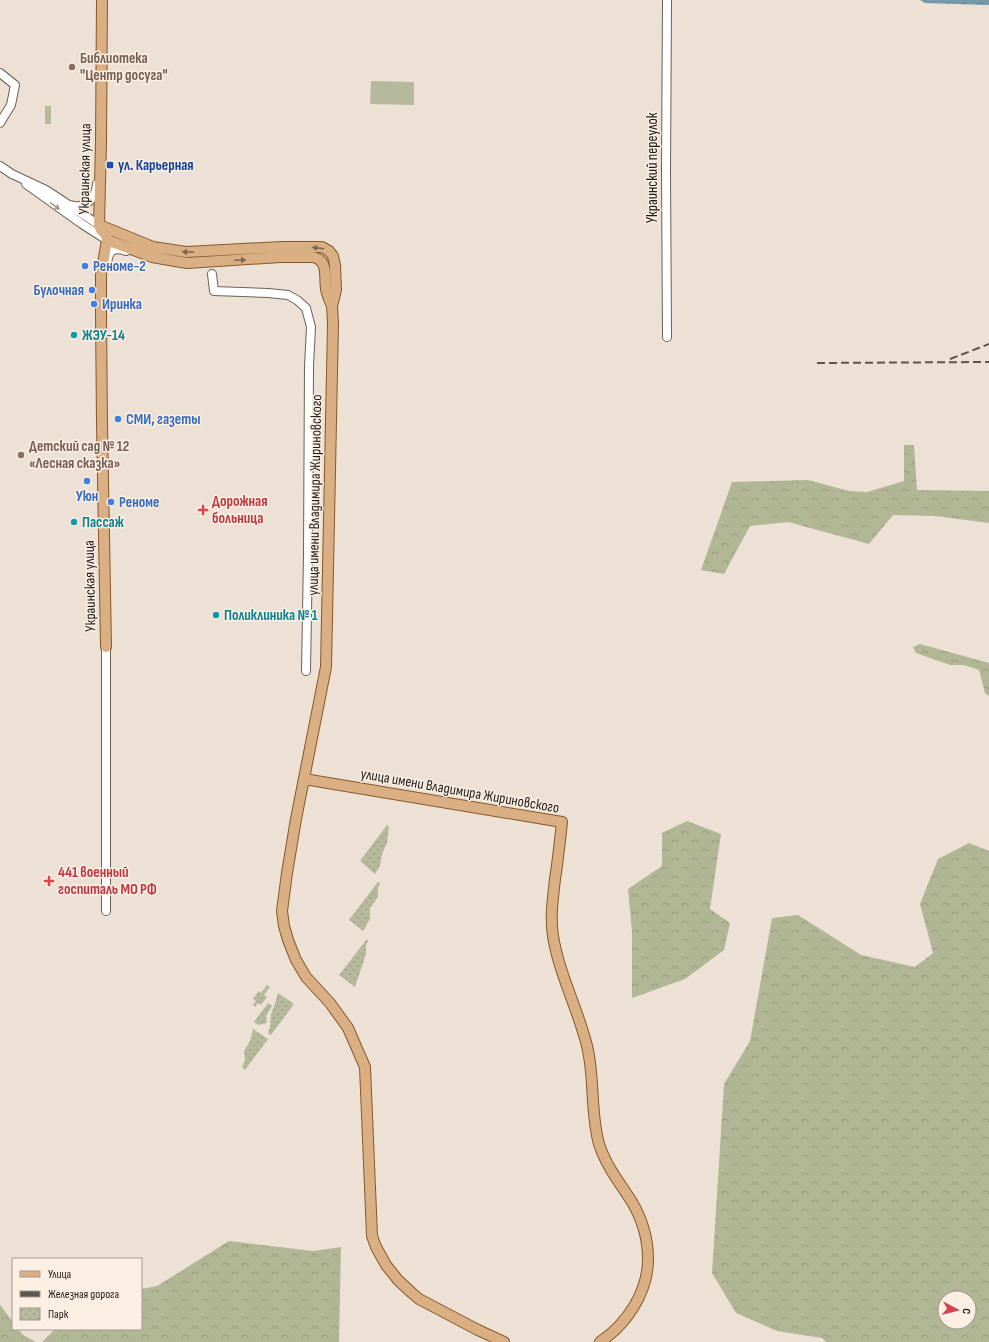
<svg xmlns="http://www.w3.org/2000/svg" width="989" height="1342" viewBox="0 0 989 1342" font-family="'Sofia Sans Condensed',sans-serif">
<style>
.forest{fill:url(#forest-crowns);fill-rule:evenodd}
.park{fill:url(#park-dots)}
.garden{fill:#b6ba9d}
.water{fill:url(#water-waves)}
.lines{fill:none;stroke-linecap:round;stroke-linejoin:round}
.minor-casing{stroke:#6c6157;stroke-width:10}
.major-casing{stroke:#875828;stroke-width:12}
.minor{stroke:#fff;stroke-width:8}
.major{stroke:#d9af83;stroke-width:10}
.rail{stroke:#5b554f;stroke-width:2;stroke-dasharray:8 4;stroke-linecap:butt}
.oneway{fill:#9b9997}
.oneway2{fill:#7c664e}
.education-dot{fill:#8d6e63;stroke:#fbeee3;stroke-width:1.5}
.transit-dot{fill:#1a4fb4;stroke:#fbeee3;stroke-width:1.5}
.shop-dot{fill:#3f7fe0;stroke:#fbeee3;stroke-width:1.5}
.culture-dot{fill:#0f9aa8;stroke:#fbeee3;stroke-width:1.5}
.health-dot{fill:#e0444e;stroke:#fbeee3;stroke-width:1.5}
.labels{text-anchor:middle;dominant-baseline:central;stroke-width:3;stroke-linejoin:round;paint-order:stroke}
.education-label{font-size:15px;font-weight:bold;fill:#785e54;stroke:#fbeee3;text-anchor:start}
.transit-label{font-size:15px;font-weight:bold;fill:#164399;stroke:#fbeee3;text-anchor:start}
.street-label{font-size:15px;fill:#201c18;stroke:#fbeee3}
.shop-label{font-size:15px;font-weight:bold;fill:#366cbe;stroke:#fbeee3;text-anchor:start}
.culture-label{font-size:15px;font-weight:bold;fill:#0d838f;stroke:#fbeee3;text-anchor:start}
.health-label{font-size:15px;font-weight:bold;fill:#be3a42;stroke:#fbeee3;text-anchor:start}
</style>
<defs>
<pattern id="forest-crowns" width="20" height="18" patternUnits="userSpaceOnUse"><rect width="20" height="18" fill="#b1b694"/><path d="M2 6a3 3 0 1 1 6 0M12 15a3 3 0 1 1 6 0" fill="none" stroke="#989c7f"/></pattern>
<pattern id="park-dots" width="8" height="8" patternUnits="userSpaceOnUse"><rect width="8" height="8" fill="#b6ba9d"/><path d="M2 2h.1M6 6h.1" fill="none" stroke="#9c9f86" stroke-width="1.8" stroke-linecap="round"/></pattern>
<pattern id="water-waves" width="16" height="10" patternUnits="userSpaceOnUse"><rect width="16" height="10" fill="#749aaa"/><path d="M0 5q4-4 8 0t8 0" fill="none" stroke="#5f7d89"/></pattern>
</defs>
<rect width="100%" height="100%" fill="#ede1d5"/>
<!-- forest -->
<path class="forest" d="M904,445H914L917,490L989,491V523L935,516L893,515L869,544L788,522L750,526L724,574L701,570L732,482L808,480L849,491L867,492L904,481Z
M920,644L989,663V696L985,693L979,670L964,665H950L916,653L913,647Z
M687,821L721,834L710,909L730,923L724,950L685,979L632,998V931L628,889L662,866V833Z
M969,843L989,851V1342H826L822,1338L777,1331L736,1313L712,1273L724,1084L750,1041L772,918L798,915L861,955L915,967L933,953L920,904L938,859ZM945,1298H969V1322H945Z
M229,1241L313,1251L341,1247L339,1342H42L55,1329H141V1289L157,1286Z
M0,1305L13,1322V1329H18L23,1335L36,1342H0Z"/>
<!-- park -->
<path class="park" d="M387,825L389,827L387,843L382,854L380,866L375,874L360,861Z
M378,882L380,883L378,888V897L370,908V919L363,931L349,920Z
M367,939L368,941L366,945V954L355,987L339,975Z
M267,985L270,987L264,995L267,997L261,1005L258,1003L255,1007L253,1005L256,1001L253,999L259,991L261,993Z
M278,993L294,1004L271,1035L268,1033L270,1027L271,1014L274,1007Z
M268,1003L272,1006L266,1016L267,1023L258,1025L254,1022Z
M253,1029L268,1039L245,1070L242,1067L245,1060L244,1051L250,1041Z"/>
<!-- garden -->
<path class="garden" d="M371,81L414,82V105L370,104Z
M45,106H51V124H45Z"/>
<!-- water -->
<path class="water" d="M920,0H989V5L925,3Z"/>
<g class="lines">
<defs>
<path id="minor" d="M0,73L15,85L11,105L0,123
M0,166L12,174L46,190L99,225
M26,184L82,224L107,240
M70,205C84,210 96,199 97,184
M107,263C109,250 113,247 126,251
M212,274L214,291L268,293L288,295L297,300L306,308L311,327L309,366L308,554L306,671
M667,337L666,172L667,0
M106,911V647"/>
<path id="major" d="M102,0L101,142L99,225L101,230L106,235L107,240L101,275V314L102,423L106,647
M99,225L153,247L186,252L282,247H322L329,251L333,256L335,265L336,290L332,306L333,323L326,667L296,819L287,873L282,911L284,926L288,940L296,960L306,977L330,1003L348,1028L365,1067L372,1236L376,1247L386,1265L398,1280L412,1293L419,1299L478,1330L504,1342
M107,240L152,257L187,263L281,257H313C329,261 324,276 326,289C327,295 330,301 332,306
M304,779L562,822C560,841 558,860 555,879C553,898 550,917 553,936C559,974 578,1009 587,1046C595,1078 590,1112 599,1144C606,1166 620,1183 632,1202C642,1219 648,1239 648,1259C648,1292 627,1324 600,1342"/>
</defs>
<!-- minor casing -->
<use href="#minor" class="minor-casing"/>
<!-- major casing -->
<use href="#major" class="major-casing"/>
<!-- minor -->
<use href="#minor" class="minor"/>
<!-- major -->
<use href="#major" class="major"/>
<!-- rail -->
<path class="rail" d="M950,359L989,344
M817,363L989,362"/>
</g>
<!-- one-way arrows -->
<defs><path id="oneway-solid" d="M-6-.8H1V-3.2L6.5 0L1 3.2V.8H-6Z"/></defs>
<use class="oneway" href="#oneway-solid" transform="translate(55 206) rotate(35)"/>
<g class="oneway2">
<use href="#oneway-solid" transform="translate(318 248) rotate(-173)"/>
<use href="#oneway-solid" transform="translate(188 252) rotate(-178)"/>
<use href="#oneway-solid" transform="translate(240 260) rotate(-3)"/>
</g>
<!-- markers -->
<g class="education-dot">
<circle cx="72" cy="67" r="4"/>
<circle cx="21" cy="455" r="4"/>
</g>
<rect class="transit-dot" x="106" y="161" width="8" height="8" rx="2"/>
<g class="shop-dot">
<circle cx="85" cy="266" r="4"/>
<circle cx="92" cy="290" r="4"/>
<circle cx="94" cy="304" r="4"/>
<circle cx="118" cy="419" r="4"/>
<circle cx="87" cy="481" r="4"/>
<circle cx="111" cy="502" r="4"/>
</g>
<g class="culture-dot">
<circle cx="74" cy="335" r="4"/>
<circle cx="74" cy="522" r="4"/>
<circle cx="216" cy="615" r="4"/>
</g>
<g class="health-dot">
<path d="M201 504h4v4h4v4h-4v4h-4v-4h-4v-4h4z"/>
<path d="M47 875h4v4h4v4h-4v4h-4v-4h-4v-4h4z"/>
</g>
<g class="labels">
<!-- education labels -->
<g class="education-label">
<text x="80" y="58">Библиотека<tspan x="80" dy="17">"Центр досуга"</tspan></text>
<text x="29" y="446">Детский сад № 12<tspan x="29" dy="17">«Лесная сказка»</tspan></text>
</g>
<!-- transit labels -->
<g class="transit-label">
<text x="118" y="165">ул. Карьерная</text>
</g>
<!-- street labels -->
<g class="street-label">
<text transform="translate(652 168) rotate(-90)">Украинский переулок</text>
<text transform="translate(85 169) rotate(-89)">Украинская улица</text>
<text transform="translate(315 495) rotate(-89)">улица имени Владимира Жириновского</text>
<text transform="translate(90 586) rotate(-91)">Украинская улица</text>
<text transform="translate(460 791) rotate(10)">улица имени Владимира Жириновского</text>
</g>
<!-- shop labels -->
<g class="shop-label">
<text x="93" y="266">Реноме-2</text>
<text x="84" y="290" text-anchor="end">Булочная</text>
<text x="102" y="304">Иринка</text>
<text x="126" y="419">СМИ, газеты</text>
<text x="87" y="496" text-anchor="middle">Уюн</text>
<text x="119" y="502">Реноме</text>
</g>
<!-- culture labels -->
<g class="culture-label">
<text x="82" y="335">ЖЭУ-14</text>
<text x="82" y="522">Пассаж</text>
<text x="224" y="615">Поликлиника № 1</text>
</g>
<!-- health labels -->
<g class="health-label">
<text x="212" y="501">Дорожная<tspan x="212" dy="17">больница</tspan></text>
<text x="58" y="872">441 военный<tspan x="58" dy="17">госпиталь МО РФ</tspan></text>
</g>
</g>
<!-- legend -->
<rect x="12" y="1258" width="130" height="72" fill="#fbeee3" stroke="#a39a92"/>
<rect x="20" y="1271" width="20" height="6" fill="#d9af83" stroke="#a39a92"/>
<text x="48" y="1278" font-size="12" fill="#201c18">Улица</text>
<rect x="20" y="1291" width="20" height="6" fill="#5b554f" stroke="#a39a92"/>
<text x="48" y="1298" font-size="12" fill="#201c18">Железная дорога</text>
<rect x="20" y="1308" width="20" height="12" fill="url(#park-dots)" stroke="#a39a92"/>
<text x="48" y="1318" font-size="12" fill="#201c18">Парк</text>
<!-- north arrow -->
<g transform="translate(957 1310) rotate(97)"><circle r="19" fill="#fbeee3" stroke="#a39a92"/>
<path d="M0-3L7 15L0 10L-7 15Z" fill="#d34350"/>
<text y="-6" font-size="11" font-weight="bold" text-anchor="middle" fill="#201c18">С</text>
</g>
</svg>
